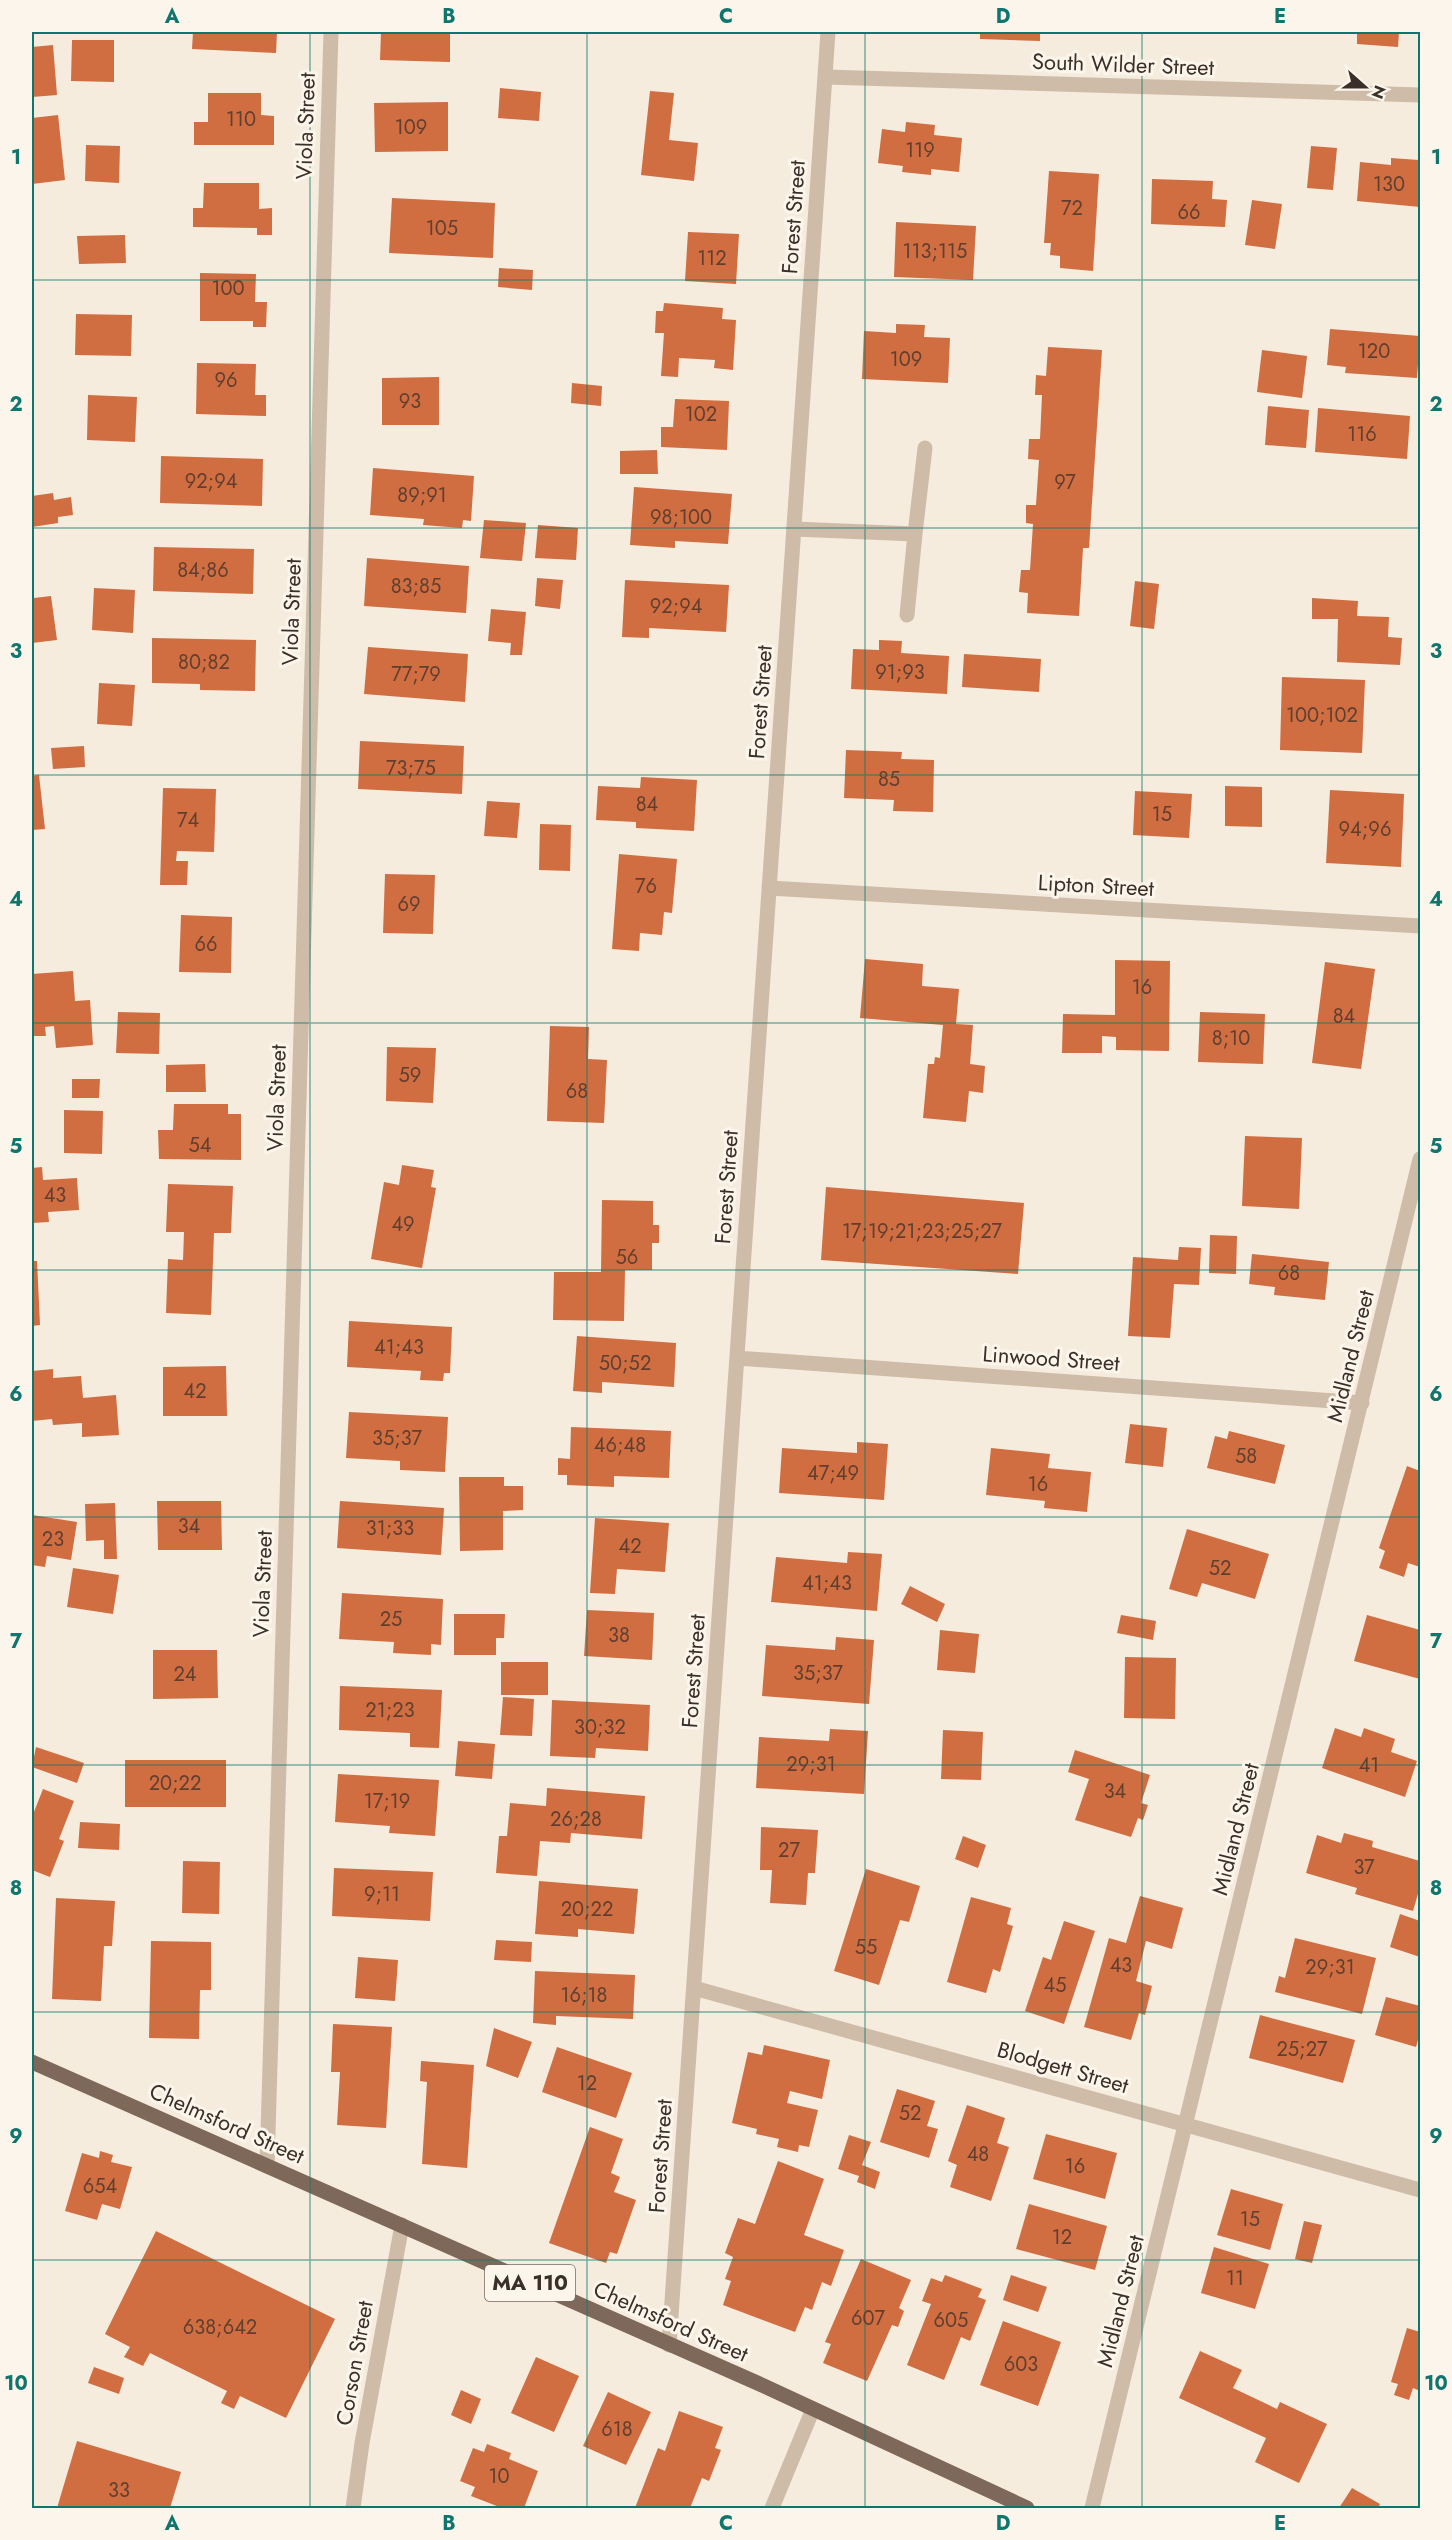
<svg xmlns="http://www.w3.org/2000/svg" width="1452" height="2540" viewBox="0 0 1452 2540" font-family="Jost,sans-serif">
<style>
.building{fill:#d06d41}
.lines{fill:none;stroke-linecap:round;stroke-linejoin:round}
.lane{stroke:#cebca8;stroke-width:15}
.street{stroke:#cebca8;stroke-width:15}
.primary{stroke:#7e6859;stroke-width:15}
.grid{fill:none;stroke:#0f766e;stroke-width:1.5;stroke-opacity:0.55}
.labels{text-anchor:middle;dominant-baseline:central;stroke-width:6;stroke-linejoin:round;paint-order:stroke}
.number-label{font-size:20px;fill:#603f2f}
.shield{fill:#fcf5eb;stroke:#756b63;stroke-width:1.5}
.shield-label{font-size:21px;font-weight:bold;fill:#3b3029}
.street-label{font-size:22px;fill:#3b3029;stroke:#fcf5eb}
.neatline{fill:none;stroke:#0f766e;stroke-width:2}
.grid-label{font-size:20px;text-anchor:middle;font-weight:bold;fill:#0f766e}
</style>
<rect width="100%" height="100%" fill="#f5ecde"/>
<!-- building -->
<path class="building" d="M193,32H277L276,53L192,49Z
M381,32H450V62L380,60Z
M980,32H1040V41L980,39Z
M1357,32H1399L1398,47L1357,44Z
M72,40H114V82L71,81Z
M53,45L57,95L32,97V47Z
M500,88L541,92L539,121L498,118Z
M650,91L674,93L669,140L698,143L694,181L641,175Z
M208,93H261V115L274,116V145H194V122H208Z
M448,102V151L375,152L374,103Z
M58,115L65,180L32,184V118Z
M906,122L935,125L934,135L962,138L959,172L931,169V175L902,172L903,166L878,163L882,129L905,132Z
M86,145L120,146L119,183L85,181Z
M1311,146L1337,148L1333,190L1307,188Z
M1391,158L1419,160L1420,207L1357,201L1360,162L1391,165Z
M1049,171L1099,174L1093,271L1060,268V256L1050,255L1051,243H1044Z
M1152,179L1213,181L1212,199L1227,200L1225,227L1151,224Z
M204,183H259V209L272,208V235H257V228L193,227V208H203Z
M392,198L495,203L493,258L389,253Z
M1252,200L1282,204L1275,249L1245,245Z
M896,222L976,226L973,280L894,277Z
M688,232L739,234L736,284L685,281Z
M125,235L126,263L79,264L77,236Z
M499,268L533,270L532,290L498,287Z
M200,273L256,274L255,302H267L266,327H253V321H200Z
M664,303L723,308L722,319L736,320L733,370L714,368L715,360L679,358L678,377L661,376L664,333H655L656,311H663Z
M76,314L132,315L131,356L75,355Z
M896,324L925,325L924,337L950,338L948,383L862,379L864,331L896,333Z
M1330,329L1420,336L1417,378L1345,373L1346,367L1327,365Z
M1048,347L1102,350L1089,548H1083L1079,616L1027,613L1028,593L1019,592L1021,570H1030L1033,524L1026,523V505H1036L1039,460L1028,459L1029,439H1040L1042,395H1035L1036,375L1046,376Z
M1262,350L1307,356L1302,398L1257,392Z
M197,363L256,364L255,395H266V416L196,414Z
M439,377V425H382V378Z
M572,383L602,386L601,406L571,403Z
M88,395L137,397L135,442L87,440Z
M675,399L729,401L727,450L661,447V427H673Z
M1268,406L1309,410L1306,448L1265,445Z
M1318,408L1410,416L1407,459L1315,452Z
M657,450L658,474H620V451Z
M161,456L263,459L262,506L160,503Z
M373,468L474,476L471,521L463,520L462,528L423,525L424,519L370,515Z
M634,487L732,494L728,544L675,541V548L630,545Z
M53,493L54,500L71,497L73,515L58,517V523L32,527V496Z
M484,520L526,523L522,561L480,558Z
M538,525L578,528L576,560L535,558Z
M154,547L254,549L253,594L153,591Z
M367,558L469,566L466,613L364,606Z
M537,578L563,580L560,609L535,606Z
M625,580L729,585L726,632L649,628V638L622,637Z
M1135,581L1159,584L1154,629L1130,626Z
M94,588L135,590L133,633L92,630Z
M51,596L57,640L32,643V604H34V598Z
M1312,598L1358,601L1357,616L1389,617L1388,637L1402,638L1400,665L1337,662L1338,619H1312Z
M491,609L526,612L522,655H510L511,643L488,641Z
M152,638L256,640L255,691L200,690V684L152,683Z
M879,640L902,641L901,653L949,656L947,694L851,689L853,649L879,650Z
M368,647L468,654L465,702L364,694Z
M964,654L1041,659L1039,692L962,687Z
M1282,677L1365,680L1362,753L1280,750Z
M99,683L135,685L132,726L97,724Z
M360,741L464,746L462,794L358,789Z
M84,746L85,767L53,769L51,748Z
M846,750L902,752L901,759L934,760L933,812L893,811L894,800L844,798Z
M39,775L45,829L32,830V776Z
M641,777L697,780L694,831L636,828V822L596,820L598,786L640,788Z
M1225,786L1262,787V827L1225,826Z
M163,788L216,789L214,852L177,851L176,861H188L187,885H160Z
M1330,790L1404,794L1401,867L1326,863Z
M1135,791L1192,794L1189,838L1133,835Z
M487,801L520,803L517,838L484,836Z
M540,824L571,825L570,871L539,870Z
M619,854L677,859L672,913L664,912L662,935L640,933L639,951L612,949Z
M385,874L435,875L433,934L383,933Z
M181,915L232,917L231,973L179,972Z
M865,959L923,964L922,986L959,989L956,1024L973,1025L970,1064L985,1066L983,1093L969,1091L966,1122L923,1118L928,1064H934L935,1057L940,1058L943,1025L860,1018Z
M1115,960L1170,961L1169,1051L1116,1050V1037L1102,1036V1053H1062L1063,1014L1115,1015Z
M1325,962L1375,969L1361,1069L1312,1063Z
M73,971L75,1001L90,1000L93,1045L56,1048L54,1026L45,1027L46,1036H32V974Z
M118,1012L160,1013L159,1054L116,1053Z
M1200,1012L1265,1014L1263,1064L1198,1062Z
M550,1026L589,1027L588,1059L607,1060L604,1123L547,1121Z
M387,1047L436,1048L433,1103L386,1101Z
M205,1064L206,1092H166V1065Z
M72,1079H100L99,1098H72Z
M174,1104H228V1114H241V1160L159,1159L158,1130H173Z
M64,1110L103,1111L102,1154L64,1153Z
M1245,1136L1302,1138L1299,1209L1242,1206Z
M402,1165L434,1170L431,1187L436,1188L422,1268L371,1259L384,1182L399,1185Z
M42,1167L43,1180L77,1178L79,1210L48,1212L49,1222L32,1223V1168Z
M168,1184L233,1186L231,1233H214L211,1315L166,1313L168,1259L183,1260L184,1232H166Z
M826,1187L1024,1203L1018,1274L821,1260Z
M602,1200L653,1201V1225H659V1243H652V1270H625L624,1321L553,1320L554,1272H601Z
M1210,1235L1237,1236L1236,1274L1209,1273Z
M1179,1247L1201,1248L1199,1285L1174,1284L1170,1338L1128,1336L1133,1257L1178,1260Z
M1252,1254L1329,1262L1325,1300L1274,1295L1275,1287L1249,1284Z
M32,1261H37L40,1325L32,1326Z
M349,1321L452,1327L450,1373H444L443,1381L420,1380L421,1371L347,1367Z
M577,1336L676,1343L674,1387L602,1382V1393L573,1391Z
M226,1366L227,1416H163V1367Z
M53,1369V1378L81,1376L83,1398L116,1395L119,1435L82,1437V1423L53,1425L52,1419L32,1421V1371Z
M349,1412L448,1417L445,1472L400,1470V1461L346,1458Z
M1130,1424L1167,1428L1163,1467L1125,1463Z
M571,1427L671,1431L669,1478L614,1476V1487L567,1485V1475H558V1458L570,1459Z
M1229,1431L1285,1445L1275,1484L1207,1468L1215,1436L1227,1439Z
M857,1442L888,1444L884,1500L779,1493L782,1448L857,1453Z
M991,1448L1050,1454L1048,1468L1091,1472L1087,1512L1044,1508L1045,1501L986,1495Z
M1407,1466L1420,1471V1567L1408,1563L1404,1577L1379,1568L1385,1551L1379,1548Z
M459,1477H504V1486H523V1510L503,1511V1550L460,1551Z
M157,1501H221L222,1550H158Z
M340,1501L444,1508L441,1555L337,1548Z
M115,1503L117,1559H104V1540L86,1541L85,1504Z
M32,1515L77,1522L71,1560L47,1556L45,1567L32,1565Z
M595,1518L669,1523L665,1572L617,1569L615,1594L590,1593Z
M1187,1529L1269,1554L1255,1599L1202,1583L1197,1597L1169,1589Z
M848,1552L882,1554L877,1611L771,1602L776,1557L847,1563Z
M73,1568L119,1575L113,1614L67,1607Z
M910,1586L945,1604L937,1622L901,1604Z
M342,1593L443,1599L441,1645L431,1644V1655L393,1653L394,1642L339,1639Z
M587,1610L654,1613L652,1660L584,1656Z
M454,1614H505L504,1638H496V1655H454Z
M1121,1615L1156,1621L1153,1640L1117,1633Z
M1367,1615L1420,1630V1679L1354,1661Z
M940,1630L979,1634L975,1673L937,1670Z
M836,1637L874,1640L869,1704L762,1696L766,1645L835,1650Z
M153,1650H217L218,1698L153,1699Z
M1125,1657L1176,1658L1175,1719L1124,1718Z
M501,1662H548V1695H501Z
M340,1686L442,1690L439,1748L410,1747V1733L339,1730Z
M503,1697L534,1699L532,1736L500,1735Z
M552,1700L650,1705L648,1751L596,1748L595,1758L550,1756Z
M1335,1728L1361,1737L1364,1728L1395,1739L1391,1752L1417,1761L1405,1797L1322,1768Z
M830,1729L868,1731L864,1794L756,1788L759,1737L829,1741Z
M943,1730L983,1732L981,1780L941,1779Z
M458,1741L495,1744L492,1779L455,1776Z
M36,1747L84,1763L77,1783L32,1767Z
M1075,1750L1150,1775L1141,1803L1148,1805L1143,1820L1138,1818L1131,1837L1075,1820L1089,1779L1068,1772Z
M125,1760H226V1807H125Z
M338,1774L439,1780L435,1836L389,1833L390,1826L335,1822Z
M547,1788L645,1796L642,1839L571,1833L570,1843L540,1841L537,1876L496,1873L499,1836H507L510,1803L546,1806Z
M43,1789L74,1801L59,1839L64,1841L50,1877L32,1870V1817Z
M80,1822L120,1824L119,1850L78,1848Z
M761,1827L818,1830L815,1873H808L806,1905L770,1903L772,1870H760Z
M1344,1833L1373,1841L1372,1847L1420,1861V1887L1413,1911L1355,1894L1357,1888L1306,1873L1317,1835L1341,1843Z
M963,1836L986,1845L978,1868L955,1859Z
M183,1861L220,1862L219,1914L182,1913Z
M334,1868L433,1872L430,1921L332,1916Z
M866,1869L920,1886L909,1922L900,1920L879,1985L834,1971Z
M539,1881L638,1889L634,1934L578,1929V1937L535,1934Z
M1140,1896L1183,1908L1172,1949L1146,1941L1136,1981L1152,1986L1145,2015L1139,2013L1131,2040L1084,2027L1109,1938L1126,1943Z
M971,1897L1011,1908L1007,1924L1013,1926L1000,1972L993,1969L986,1993L947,1982Z
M56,1898L115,1901L112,1946H104L101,2001L52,1999Z
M1400,1914L1420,1921V1957L1390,1947Z
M1064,1921L1095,1931L1064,2024L1025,2011L1043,1957L1051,1960Z
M1295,1938L1376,1958L1362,2014L1275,1992L1279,1976L1285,1978Z
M496,1940L532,1942L531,1962L494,1960Z
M151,1941L211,1942V1990H200L199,2039L149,2038Z
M358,1957L398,1960L395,2001L355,1998Z
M535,1971L635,1975L633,2019L556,2016V2025L533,2023Z
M1386,1997L1420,2006V2033L1416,2047L1375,2035Z
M1260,2015L1355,2040L1343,2083L1249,2058Z
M333,2024L392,2027L386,2128L337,2125L340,2072H331Z
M494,2028L532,2042L518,2078L486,2066Z
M764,2045L830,2060L822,2099L790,2091L787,2103L818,2110L809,2147L799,2145L798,2152L777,2147L779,2139L756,2134L757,2129L732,2123L748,2052L762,2055Z
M557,2047L632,2073L616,2118L542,2092Z
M421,2061L474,2065L467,2168L422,2164L427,2082L420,2081Z
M897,2089L935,2101L927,2126L938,2129L929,2158L880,2142Z
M967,2105L1005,2118L997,2143L1009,2147L991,2201L950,2187L957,2165L948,2161Z
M590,2127L623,2139L611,2173L620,2177L614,2192L636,2200L617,2254L610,2252L606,2263L549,2243Z
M1046,2134L1117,2153L1105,2199L1033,2179Z
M849,2135L871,2142L862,2165L880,2172L875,2189L857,2182L859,2176L838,2169Z
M100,2151L113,2155L111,2162L132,2167L120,2209L102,2204L97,2220L65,2211L82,2153L99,2158Z
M778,2161L824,2179L804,2235L844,2250L831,2286L822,2282L812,2310L805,2307L795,2332L723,2305L731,2281L725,2279L733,2257L725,2253L738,2218L755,2224Z
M1231,2189L1283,2204L1270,2250L1217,2235Z
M1029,2204L1107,2226L1095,2270L1016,2249Z
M1304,2221L1322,2225L1312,2263L1295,2259Z
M156,2231L335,2319L286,2418L240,2396L234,2409L221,2403L227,2391L150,2353L143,2366L124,2357L130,2347L105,2334Z
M1214,2247L1269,2264L1255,2309L1201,2293Z
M861,2259L911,2280L899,2308L904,2311L898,2327L892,2325L867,2381L823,2363L831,2344L825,2342Z
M945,2275L982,2289L978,2297L986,2300L970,2341L961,2337L944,2380L907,2365L931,2304L922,2301L931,2278L942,2282Z
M1011,2275L1047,2287L1038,2312L1003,2300Z
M1003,2321L1061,2342L1038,2406L980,2385Z
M1407,2328L1420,2332V2391L1413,2388L1409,2400L1394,2395L1398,2384L1391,2382Z
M1200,2351L1242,2370L1233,2388L1277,2409L1280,2402L1327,2424L1299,2483L1255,2462L1266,2438L1179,2398Z
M536,2357L579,2376L554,2432L511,2413Z
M94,2367L124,2378L119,2394L88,2383Z
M461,2390L481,2399L471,2424L451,2415Z
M608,2392L651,2412L626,2465L583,2446Z
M679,2411L723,2427L715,2448L721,2450L709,2481L702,2478L690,2508H635L658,2448L665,2451Z
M77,2441L181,2472L170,2508H57Z
M487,2444L511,2453L509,2459L538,2471L524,2508H502L471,2496L475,2487L460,2481L473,2448L484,2452Z
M1352,2488L1380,2504L1378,2508H1339Z"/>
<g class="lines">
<!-- lane -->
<path class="lane" d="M794,529L915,534L925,448
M907,615L915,534"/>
<!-- street -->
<path class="street" d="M825,77L1420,95
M769,888L1420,926
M737,1358L1362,1403
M694,1988L1420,2190
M267,2166L331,32
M669,2345L828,32
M353,2508L362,2443L402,2225
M772,2508L813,2409
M1092,2508L1420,1159"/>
<!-- primary -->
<path class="primary" d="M32,2062L764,2386L1027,2508"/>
</g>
<!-- grid -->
<path class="grid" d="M310,32V2508M587,32V2508M865,32V2508M1142,32V2508M32,280H1420M32,528H1420M32,775H1420M32,1023H1420M32,1270H1420M32,1517H1420M32,1765H1420M32,2012H1420M32,2260H1420"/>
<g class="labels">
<!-- number labels -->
<g class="number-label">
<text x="241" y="119">110</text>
<text x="411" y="127">109</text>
<text x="920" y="150">119</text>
<text x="1389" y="184">130</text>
<text x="1072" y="208">72</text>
<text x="1189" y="212">66</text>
<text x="442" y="228">105</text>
<text x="935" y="251">113;115</text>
<text x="712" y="258">112</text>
<text x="228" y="288">100</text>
<text x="1374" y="351">120</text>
<text x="906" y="359">109</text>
<text x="226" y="380">96</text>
<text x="410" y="401">93</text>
<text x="701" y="414">102</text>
<text x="1362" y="434">116</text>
<text x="211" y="481">92;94</text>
<text x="1065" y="482">97</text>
<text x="422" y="495">89;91</text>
<text x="681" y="517">98;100</text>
<text x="203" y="570">84;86</text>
<text x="416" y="586">83;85</text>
<text x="676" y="606">92;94</text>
<text x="204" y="662">80;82</text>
<text x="900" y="672">91;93</text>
<text x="416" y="674">77;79</text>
<text x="1322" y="715">100;102</text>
<text x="411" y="768">73;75</text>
<text x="889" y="779">85</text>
<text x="647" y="804">84</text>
<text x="1162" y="814">15</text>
<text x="188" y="820">74</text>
<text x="1365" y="829">94;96</text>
<text x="646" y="886">76</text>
<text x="409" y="904">69</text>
<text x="206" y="944">66</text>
<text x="1142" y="987">16</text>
<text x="1344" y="1016">84</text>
<text x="1231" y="1038">8;10</text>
<text x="410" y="1075">59</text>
<text x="577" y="1091">68</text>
<text x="200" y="1145">54</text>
<text x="55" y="1195">43</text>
<text x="403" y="1224">49</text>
<text x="922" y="1231">17;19;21;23;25;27</text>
<text x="627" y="1257">56</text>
<text x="1289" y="1273">68</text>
<text x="399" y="1347">41;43</text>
<text x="625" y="1363">50;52</text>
<text x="195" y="1391">42</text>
<text x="397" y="1438">35;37</text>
<text x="620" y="1445">46;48</text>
<text x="1246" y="1456">58</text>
<text x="833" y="1473">47;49</text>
<text x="1038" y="1484">16</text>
<text x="189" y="1526">34</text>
<text x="390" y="1528">31;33</text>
<text x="53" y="1539">23</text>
<text x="630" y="1546">42</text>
<text x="1220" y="1568">52</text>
<text x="827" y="1583">41;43</text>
<text x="391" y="1619">25</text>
<text x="619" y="1635">38</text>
<text x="818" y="1673">35;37</text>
<text x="185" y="1674">24</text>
<text x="390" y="1710">21;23</text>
<text x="600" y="1727">30;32</text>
<text x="811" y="1764">29;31</text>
<text x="1369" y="1765">41</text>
<text x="175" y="1783">20;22</text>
<text x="1115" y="1791">34</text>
<text x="387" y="1801">17;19</text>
<text x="576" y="1819">26;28</text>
<text x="789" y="1850">27</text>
<text x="1364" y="1867">37</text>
<text x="382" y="1894">9;11</text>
<text x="587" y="1909">20;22</text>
<text x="866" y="1947">55</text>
<text x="1121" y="1965">43</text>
<text x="1330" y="1967">29;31</text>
<text x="1055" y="1985">45</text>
<text x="584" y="1995">16;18</text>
<text x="1302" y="2049">25;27</text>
<text x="587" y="2083">12</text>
<text x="910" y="2113">52</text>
<text x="978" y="2154">48</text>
<text x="1075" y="2166">16</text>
<text x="100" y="2186">654</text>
<text x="1250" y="2219">15</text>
<text x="1062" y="2237">12</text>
<text x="1235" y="2278">11</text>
<text x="868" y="2318">607</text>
<text x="951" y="2320">605</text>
<text x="220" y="2327">638;642</text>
<text x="1021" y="2364">603</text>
<text x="617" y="2429">618</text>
<text x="499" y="2476">10</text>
<text x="119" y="2490">33</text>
</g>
<!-- shield labels -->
<rect class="shield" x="485" y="2265" width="90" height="36" rx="4.5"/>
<g class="shield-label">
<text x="530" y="2283">MA 110</text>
</g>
<!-- street labels -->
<g class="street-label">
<text transform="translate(1123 64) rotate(2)">South Wilder Street</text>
<text transform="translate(305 126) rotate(-88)">Viola Street</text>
<text transform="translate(793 217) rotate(-86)">Forest Street</text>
<text transform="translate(291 612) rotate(-88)">Viola Street</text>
<text transform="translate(760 702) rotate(-86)">Forest Street</text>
<text transform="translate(1096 885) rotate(3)">Lipton Street</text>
<text transform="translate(276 1098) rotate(-88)">Viola Street</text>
<text transform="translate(726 1187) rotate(-86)">Forest Street</text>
<text transform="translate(1350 1356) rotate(-76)">Midland Street</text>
<text transform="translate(1051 1358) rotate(4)">Linwood Street</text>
<text transform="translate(262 1584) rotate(-88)">Viola Street</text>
<text transform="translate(693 1671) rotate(-86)">Forest Street</text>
<text transform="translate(1235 1829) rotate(-76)">Midland Street</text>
<text transform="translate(1063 2067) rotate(16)">Blodgett Street</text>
<text transform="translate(227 2123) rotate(24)">Chelmsford Street</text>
<text transform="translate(660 2156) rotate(-86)">Forest Street</text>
<text transform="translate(1120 2301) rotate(-76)">Midland Street</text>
<text transform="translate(671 2321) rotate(24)">Chelmsford Street</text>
<text transform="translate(354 2363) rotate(-80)">Corson Street</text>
</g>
</g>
<!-- border -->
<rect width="1452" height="2540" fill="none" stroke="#fcf5eb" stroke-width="66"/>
<!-- north arrow -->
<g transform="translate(1365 87) rotate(111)" stroke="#fcf5eb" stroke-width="4.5" paint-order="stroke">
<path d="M0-4.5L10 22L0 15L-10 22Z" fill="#3b3029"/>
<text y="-9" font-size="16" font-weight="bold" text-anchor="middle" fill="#3b3029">N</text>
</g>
<rect x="33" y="33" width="1386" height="2474" class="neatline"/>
<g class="grid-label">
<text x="172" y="23">A</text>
<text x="449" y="23">B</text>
<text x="726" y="23">C</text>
<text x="1003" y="23">D</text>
<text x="1280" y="23">E</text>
<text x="16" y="164">1</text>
<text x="1436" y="164">1</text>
<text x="16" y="411">2</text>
<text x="1436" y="411">2</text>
<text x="16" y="658">3</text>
<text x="1436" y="658">3</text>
<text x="16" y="906">4</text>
<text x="1436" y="906">4</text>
<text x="16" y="1153">5</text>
<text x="1436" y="1153">5</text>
<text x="16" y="1401">6</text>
<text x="1436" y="1401">6</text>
<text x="16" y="1648">7</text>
<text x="1436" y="1648">7</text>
<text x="16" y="1895">8</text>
<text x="1436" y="1895">8</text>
<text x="16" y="2143">9</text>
<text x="1436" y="2143">9</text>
<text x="16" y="2390">10</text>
<text x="1436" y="2390">10</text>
<text x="172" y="2530">A</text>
<text x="449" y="2530">B</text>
<text x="726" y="2530">C</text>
<text x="1003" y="2530">D</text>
<text x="1280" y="2530">E</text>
</g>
</svg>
